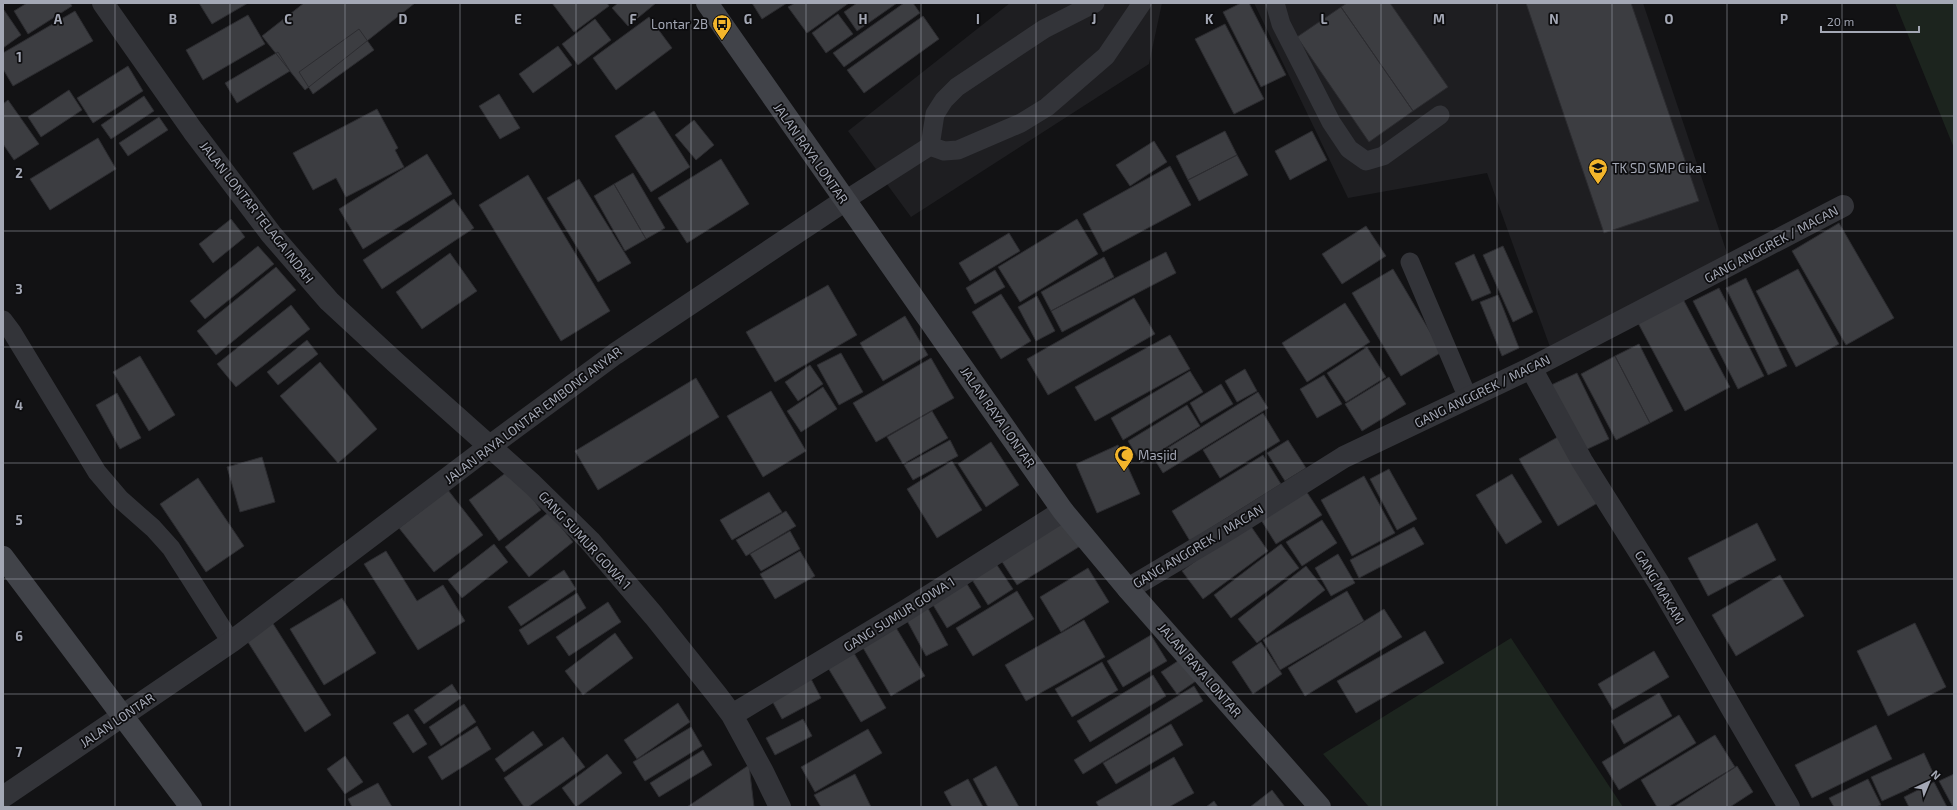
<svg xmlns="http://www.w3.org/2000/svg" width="1957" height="810" viewBox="0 0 1957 810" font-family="'Exo 2',sans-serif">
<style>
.built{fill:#1e1e21}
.green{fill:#1c241e}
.building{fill:#3c3d41;stroke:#2c2c30}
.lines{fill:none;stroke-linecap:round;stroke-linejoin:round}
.lane{stroke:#333439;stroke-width:19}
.street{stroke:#333439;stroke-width:22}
.secondary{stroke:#414349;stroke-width:22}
.grid{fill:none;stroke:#a4a8b5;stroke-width:1;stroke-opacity:0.55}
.labels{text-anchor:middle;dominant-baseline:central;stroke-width:3.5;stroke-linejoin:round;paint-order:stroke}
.poi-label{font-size:13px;fill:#a4a8b5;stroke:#0d0d0f;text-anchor:start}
.street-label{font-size:13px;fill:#a4a8b5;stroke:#0d0d0f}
.grid-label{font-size:13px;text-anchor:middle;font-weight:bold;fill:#a4a8b5;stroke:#0d0d0f;stroke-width:3.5;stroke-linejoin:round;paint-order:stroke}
</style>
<rect width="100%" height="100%" fill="#121214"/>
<!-- built -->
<path class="built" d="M1010,3H1162L1149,64L911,217L848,131Z
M1254,3H1643L1729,259L1550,347L1487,173L1348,198Z"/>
<!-- green -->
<path class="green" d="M1895,3H1954V148Z
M1511,638L1623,807H1369L1323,754Z"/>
<!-- building -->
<path class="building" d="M27,3H70L72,6L28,34L14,11Z
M199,3H248L212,24Z
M304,3H415L305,90L262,36Z
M552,3H607L609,6L574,32Z
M618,3H656L628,26L612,8Z
M752,3H787L762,19Z
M795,3H849L807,33L788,7Z
M857,3H897L857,31L844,12Z
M904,3H913L920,13L844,67L833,53Z
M1241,3H1249L1286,75L1261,87L1223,12Z
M1347,3H1390L1448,87L1413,111L1341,7Z
M1526,3H1631L1699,201L1604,233Z
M1341,7L1413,111L1369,142L1297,37Z
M4,10L21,35L3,48V11Z
M75,11L93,41L13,86L3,69V53Z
M838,14L853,34L826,53L812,33Z
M248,15L265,44L203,80L186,50Z
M923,16L939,39L864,93L847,70Z
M649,17L672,48L616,90L593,58Z
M595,19L611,40L578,65L562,44Z
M1225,24L1264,99L1234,114L1195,39Z
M359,29L374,50L313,94L299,72Z
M558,46L572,65L533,93L519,74Z
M278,52L290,71L237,103L225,83Z
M128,66L143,91L93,123L77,98Z
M69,90L82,110L41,137L28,117Z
M499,94L520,128L500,139L479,106Z
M144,96L154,111L111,139L101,125Z
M8,100L39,144L14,160L3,144V104Z
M377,109L398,148L395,150L404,167L346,197L336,178L313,190L293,153Z
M654,111L690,167L651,192L615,136Z
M159,117L168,130L128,156L119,143Z
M694,120L714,145L696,160L675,135Z
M1225,131L1237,155L1188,180L1176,156Z
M1312,131L1327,160L1290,180L1275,151Z
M98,138L116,169L50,210L30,179Z
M1154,141L1167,162L1130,186L1116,165Z
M427,154L452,194L363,249L339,209Z
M1237,155L1248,175L1199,201L1188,180Z
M721,159L749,204L687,243L658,198Z
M1170,166L1191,205L1103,252L1083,214Z
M633,173L665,228L646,239L614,184Z
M528,175L610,311L561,341L479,205Z
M579,179L631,263L598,282L547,198Z
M614,184L646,239L625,251L594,196Z
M454,199L474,228L382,289L363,260Z
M231,219L245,237L213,263L199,244Z
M1077,219L1098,254L1020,302L998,267Z
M1839,223L1894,318L1846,345L1792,251Z
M1366,226L1386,256L1342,284L1322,254Z
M1009,233L1020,251L970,281L959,263Z
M258,246L274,264L205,319L190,301Z
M1503,246L1533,312L1513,322L1483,255Z
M1166,252L1176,273L1062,332L1051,311Z
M450,253L477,291L422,329L396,292Z
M1474,254L1491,293L1472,301L1455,263Z
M1104,257L1114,277L1051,311L1041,292Z
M276,267L296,290L216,355L197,331Z
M1393,269L1442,352L1401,376L1352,293Z
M1798,269L1839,344L1796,367L1756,291Z
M995,270L1005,287L975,304L966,288Z
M1746,278L1787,366L1768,375L1726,288Z
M828,285L857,335L775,382L746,332Z
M1719,288L1764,376L1738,389L1693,301Z
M1001,294L1031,341L1001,359L972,312Z
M1498,295L1519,348L1502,356L1480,302Z
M1037,296L1055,331L1036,341L1018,307Z
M1134,298L1155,334L1048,395L1027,359Z
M1683,299L1730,387L1685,411L1638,323Z
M1345,303L1370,342L1307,382L1282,343Z
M291,305L310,329L236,387L217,364Z
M905,316L928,355L883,381L860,343Z
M1170,335L1190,369L1095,421L1075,387Z
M307,340L318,354L278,385L267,372Z
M1639,344L1673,411L1650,423L1615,356Z
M1367,347L1386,377L1346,402L1327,373Z
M841,353L863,392L839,405L817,365Z
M140,356L175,415L149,431L113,372Z
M1615,356L1650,423L1616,440L1581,374Z
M931,358L954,398L876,442L853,403Z
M320,362L377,429L338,463L280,396Z
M810,365L823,384L798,401L785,382Z
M1245,369L1257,391L1237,402L1225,381Z
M1190,371L1203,392L1123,440L1111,418Z
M1577,373L1609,439L1581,452L1549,386Z
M1324,375L1342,404L1317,418L1300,389Z
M1389,377L1406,404L1362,431L1345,404Z
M696,378L719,417L598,490L575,451Z
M1221,384L1233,404L1201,423L1190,403Z
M823,387L837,409L801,432L787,411Z
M771,391L806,451L763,477L727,416Z
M1258,392L1268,408L1163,473L1153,457Z
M117,393L141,438L120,449L96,405Z
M1187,405L1200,426L1141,463L1128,441Z
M932,411L948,438L903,464L887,437Z
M1263,413L1280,441L1220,478L1203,450Z
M1563,434L1601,501L1558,526L1519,459Z
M950,440L958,456L913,480L904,465Z
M1288,440L1306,468L1285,481L1267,453Z
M991,442L1019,485L986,507L958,464Z
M1118,445L1140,494L1097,513L1076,464Z
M1263,455L1281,484L1190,541L1172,511Z
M262,457L275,502L240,512L227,467Z
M952,461L982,510L937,538L907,489Z
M511,469L541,510L499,541L469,500Z
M1389,469L1417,519L1397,530L1370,479Z
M1512,474L1542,522L1506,544L1476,495Z
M1364,476L1395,533L1352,556L1321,500Z
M198,478L244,546L206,572L160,504Z
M448,490L483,535L434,572L399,528Z
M1306,491L1322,515L1276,544L1261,520Z
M769,492L782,512L732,540L720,520Z
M786,511L796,526L746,556L736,540Z
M549,512L573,542L529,577L505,547Z
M1064,514L1082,545L1017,585L997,554Z
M1322,520L1337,543L1302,566L1286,542Z
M1248,522L1268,551L1203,599L1182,571Z
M1757,523L1776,560L1708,596L1688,558Z
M1414,527L1424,544L1359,578L1350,560Z
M790,531L800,549L761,571L750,554Z
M494,544L508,562L462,598L448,580Z
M1281,544L1299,568L1231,618L1214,595Z
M386,551L417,601L443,585L465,621L418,650L364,564Z
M800,551L815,576L775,599L760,574Z
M1338,554L1355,583L1331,596L1315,568Z
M993,559L1013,589L988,605L969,575Z
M1306,566L1325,590L1257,643L1238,619Z
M1088,568L1109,602L1061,632L1040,597Z
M564,570L576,589L521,626L508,607Z
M1780,575L1804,616L1736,656L1712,615Z
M964,579L981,607L947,628L930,600Z
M1017,591L1034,619L973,656L956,628Z
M1347,591L1364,621L1280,670L1263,640Z
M577,593L586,608L528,645L519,630Z
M342,598L376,653L324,685L290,629Z
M608,602L621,622L569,656L556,637Z
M925,603L948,645L926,656L904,615Z
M1384,609L1402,637L1305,696L1288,668Z
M1084,620L1105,657L1026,701L1005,665Z
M272,622L331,715L305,732L246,639Z
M1915,623L1946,687L1888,716L1857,651Z
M895,626L925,676L891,696L862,646Z
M1425,631L1444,663L1356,713L1337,681Z
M615,633L633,658L583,695L565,671Z
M1151,635L1167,661L1123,687L1107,661Z
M1261,642L1282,674L1253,694L1232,662Z
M851,648L886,708L861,722L825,663Z
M1654,651L1669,677L1613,710L1598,684Z
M1181,659L1196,681L1177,694L1161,672Z
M1102,662L1118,690L1072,717L1055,689Z
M1153,675L1166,696L1090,742L1077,721Z
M810,677L821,698L782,719L771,699Z
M452,684L461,698L424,724L414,710Z
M1194,686L1203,701L1083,774L1074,760Z
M1659,693L1672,716L1624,744L1611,721Z
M678,703L690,722L637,759L624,740Z
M464,704L476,722L441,746L429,727Z
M408,714L427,744L413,753L393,723Z
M1679,715L1696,743L1619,790L1602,762Z
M803,719L812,736L775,755L766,738Z
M1171,724L1183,745L1116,784L1103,763Z
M1876,725L1892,759L1812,798L1795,765Z
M477,726L491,749L442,780L428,757Z
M691,727L702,746L645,781L633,762Z
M868,729L882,753L815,792L801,767Z
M533,731L543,745L504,772L495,759Z
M1715,735L1735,767L1668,807H1657L1641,780Z
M563,737L585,767L528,807H524L504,778Z
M703,750L712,765L659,797L650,783Z
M1924,753L1935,777L1882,801L1871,777Z
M607,754L622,773L576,807L562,788Z
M345,756L363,782L345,794L327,769Z
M1174,757L1194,793L1169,807H1099L1096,802Z
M749,765L754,807H687Z
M996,766L1019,807H988L973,779Z
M1737,766L1753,792L1730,807H1674Z
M855,774L871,807H821L814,795Z
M1954,774V807H1953L1939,781Z
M968,779L983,807H952L944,792Z
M1868,779L1881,805L1876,807H1834L1829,798Z
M1934,782L1947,807H1909L1904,797Z
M378,783L392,807H352L348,799Z
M1272,790L1285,807H1250Z
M1214,801L1218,807H1206Z"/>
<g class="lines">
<!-- lane -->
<path class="lane" d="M1275,3L1281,24L1331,122L1349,149L1366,161L1383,156L1440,115
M930,146L944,151L958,150L1021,123L1047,107L1106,56L1142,3
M930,146L935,114L944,100L957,87L1044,29L1095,3
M844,201L930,146
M1410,262L1468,398
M3,320L12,332L97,472L120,499L153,528L171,548L231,642"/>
<!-- street -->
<path class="street" d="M103,3L193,131L271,234L329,301L395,362L532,484L590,541L654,616L717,695L732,715L763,772L780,807
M1531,368L1582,461L1660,585L1789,807
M1128,589L1231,528L1344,457L1531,368L1843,206
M732,715L905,611L1063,511
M3,797L231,642L490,446L615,354L844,201"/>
<!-- secondary -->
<path class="secondary" d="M707,3L1063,511L1128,589L1320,807
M3,557L191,807"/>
</g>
<!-- grid -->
<path class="grid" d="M115,3V807M230,3V807M345,3V807M460,3V807M576,3V807M691,3V807M806,3V807M921,3V807M1036,3V807M1151,3V807M1266,3V807M1381,3V807M1497,3V807M1612,3V807M1727,3V807M1842,3V807M3,116H1954M3,231H1954M3,347H1954M3,463H1954M3,579H1954M3,694H1954"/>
<!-- icons -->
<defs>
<symbol id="bus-pin" viewBox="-11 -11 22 30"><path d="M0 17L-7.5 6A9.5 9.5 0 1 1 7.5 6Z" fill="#f3b52b" stroke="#0d0d0f"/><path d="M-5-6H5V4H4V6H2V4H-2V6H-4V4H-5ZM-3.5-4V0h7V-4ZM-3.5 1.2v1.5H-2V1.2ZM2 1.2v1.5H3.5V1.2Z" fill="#111"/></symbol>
<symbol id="school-pin" viewBox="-11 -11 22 30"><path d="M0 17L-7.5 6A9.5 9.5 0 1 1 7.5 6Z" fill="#f3b52b" stroke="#0d0d0f"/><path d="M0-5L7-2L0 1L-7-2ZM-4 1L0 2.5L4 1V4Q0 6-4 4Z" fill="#111"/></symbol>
<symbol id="mosque-pin" viewBox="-11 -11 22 30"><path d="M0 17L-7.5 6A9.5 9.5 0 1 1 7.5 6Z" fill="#f3b52b" stroke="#0d0d0f"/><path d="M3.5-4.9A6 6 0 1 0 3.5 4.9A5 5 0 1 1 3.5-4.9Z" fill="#111"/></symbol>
</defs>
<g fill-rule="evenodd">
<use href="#bus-pin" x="711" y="13" width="22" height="30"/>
<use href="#school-pin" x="1587" y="157" width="22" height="30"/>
<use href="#mosque-pin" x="1113" y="444" width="22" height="30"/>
</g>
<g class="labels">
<!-- poi labels -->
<g class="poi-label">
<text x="708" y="24" text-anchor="end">Lontar 2B</text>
<text x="1612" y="168">TK SD SMP Cikal</text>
<text x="1138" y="455">Masjid</text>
</g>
<!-- street labels -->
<g class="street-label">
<text transform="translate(811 153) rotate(55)">JALAN RAYA LONTAR</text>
<text transform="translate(257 212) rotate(52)">JALAN LONTAR TELAGA INDAH</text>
<text transform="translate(1771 244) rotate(-28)">GANG ANGGREK / MACAN</text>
<text transform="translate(1482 391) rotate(-26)">GANG ANGGREK / MACAN</text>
<text transform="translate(533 415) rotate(-37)">JALAN RAYA LONTAR EMBONG ANYAR</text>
<text transform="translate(998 417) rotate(55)">JALAN RAYA LONTAR</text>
<text transform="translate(585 540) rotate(47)">GANG SUMUR GOWA 1</text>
<text transform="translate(1198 546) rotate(-31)">GANG ANGGREK / MACAN</text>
<text transform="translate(1660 587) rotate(59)">GANG MAKAM</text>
<text transform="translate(899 614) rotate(-32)">GANG SUMUR GOWA 1</text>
<text transform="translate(1200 670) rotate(49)">JALAN RAYA LONTAR</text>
<text transform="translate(117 720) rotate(-34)">JALAN LONTAR</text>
</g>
</g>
<g class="grid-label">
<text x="58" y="24">A</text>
<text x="173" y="24">B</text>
<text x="288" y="24">C</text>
<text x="403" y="24">D</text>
<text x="518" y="24">E</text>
<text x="633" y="24">F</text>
<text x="748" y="24">G</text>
<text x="863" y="24">H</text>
<text x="978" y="24">I</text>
<text x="1094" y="24">J</text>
<text x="1209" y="24">K</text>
<text x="1324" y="24">L</text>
<text x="1439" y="24">M</text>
<text x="1554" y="24">N</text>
<text x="1669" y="24">O</text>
<text x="1784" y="24">P</text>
<text x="19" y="62">1</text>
<text x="19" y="178">2</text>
<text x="19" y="294">3</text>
<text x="19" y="410">4</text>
<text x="19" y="525">5</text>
<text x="19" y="641">6</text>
<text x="19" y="757">7</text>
</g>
<!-- border -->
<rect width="1957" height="810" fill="none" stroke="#a4a8b5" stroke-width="8"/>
<!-- north arrow -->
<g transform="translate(1929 782) rotate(44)" stroke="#0d0d0f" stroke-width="3" paint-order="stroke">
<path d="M0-3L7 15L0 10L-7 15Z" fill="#a4a8b5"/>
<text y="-6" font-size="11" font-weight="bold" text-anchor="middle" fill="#a4a8b5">N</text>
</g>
<!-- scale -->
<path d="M1821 26v6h98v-6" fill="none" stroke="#a4a8b5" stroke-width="2"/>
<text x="1827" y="26" font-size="12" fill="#a4a8b5" stroke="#0d0d0f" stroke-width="3" paint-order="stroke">20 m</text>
</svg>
